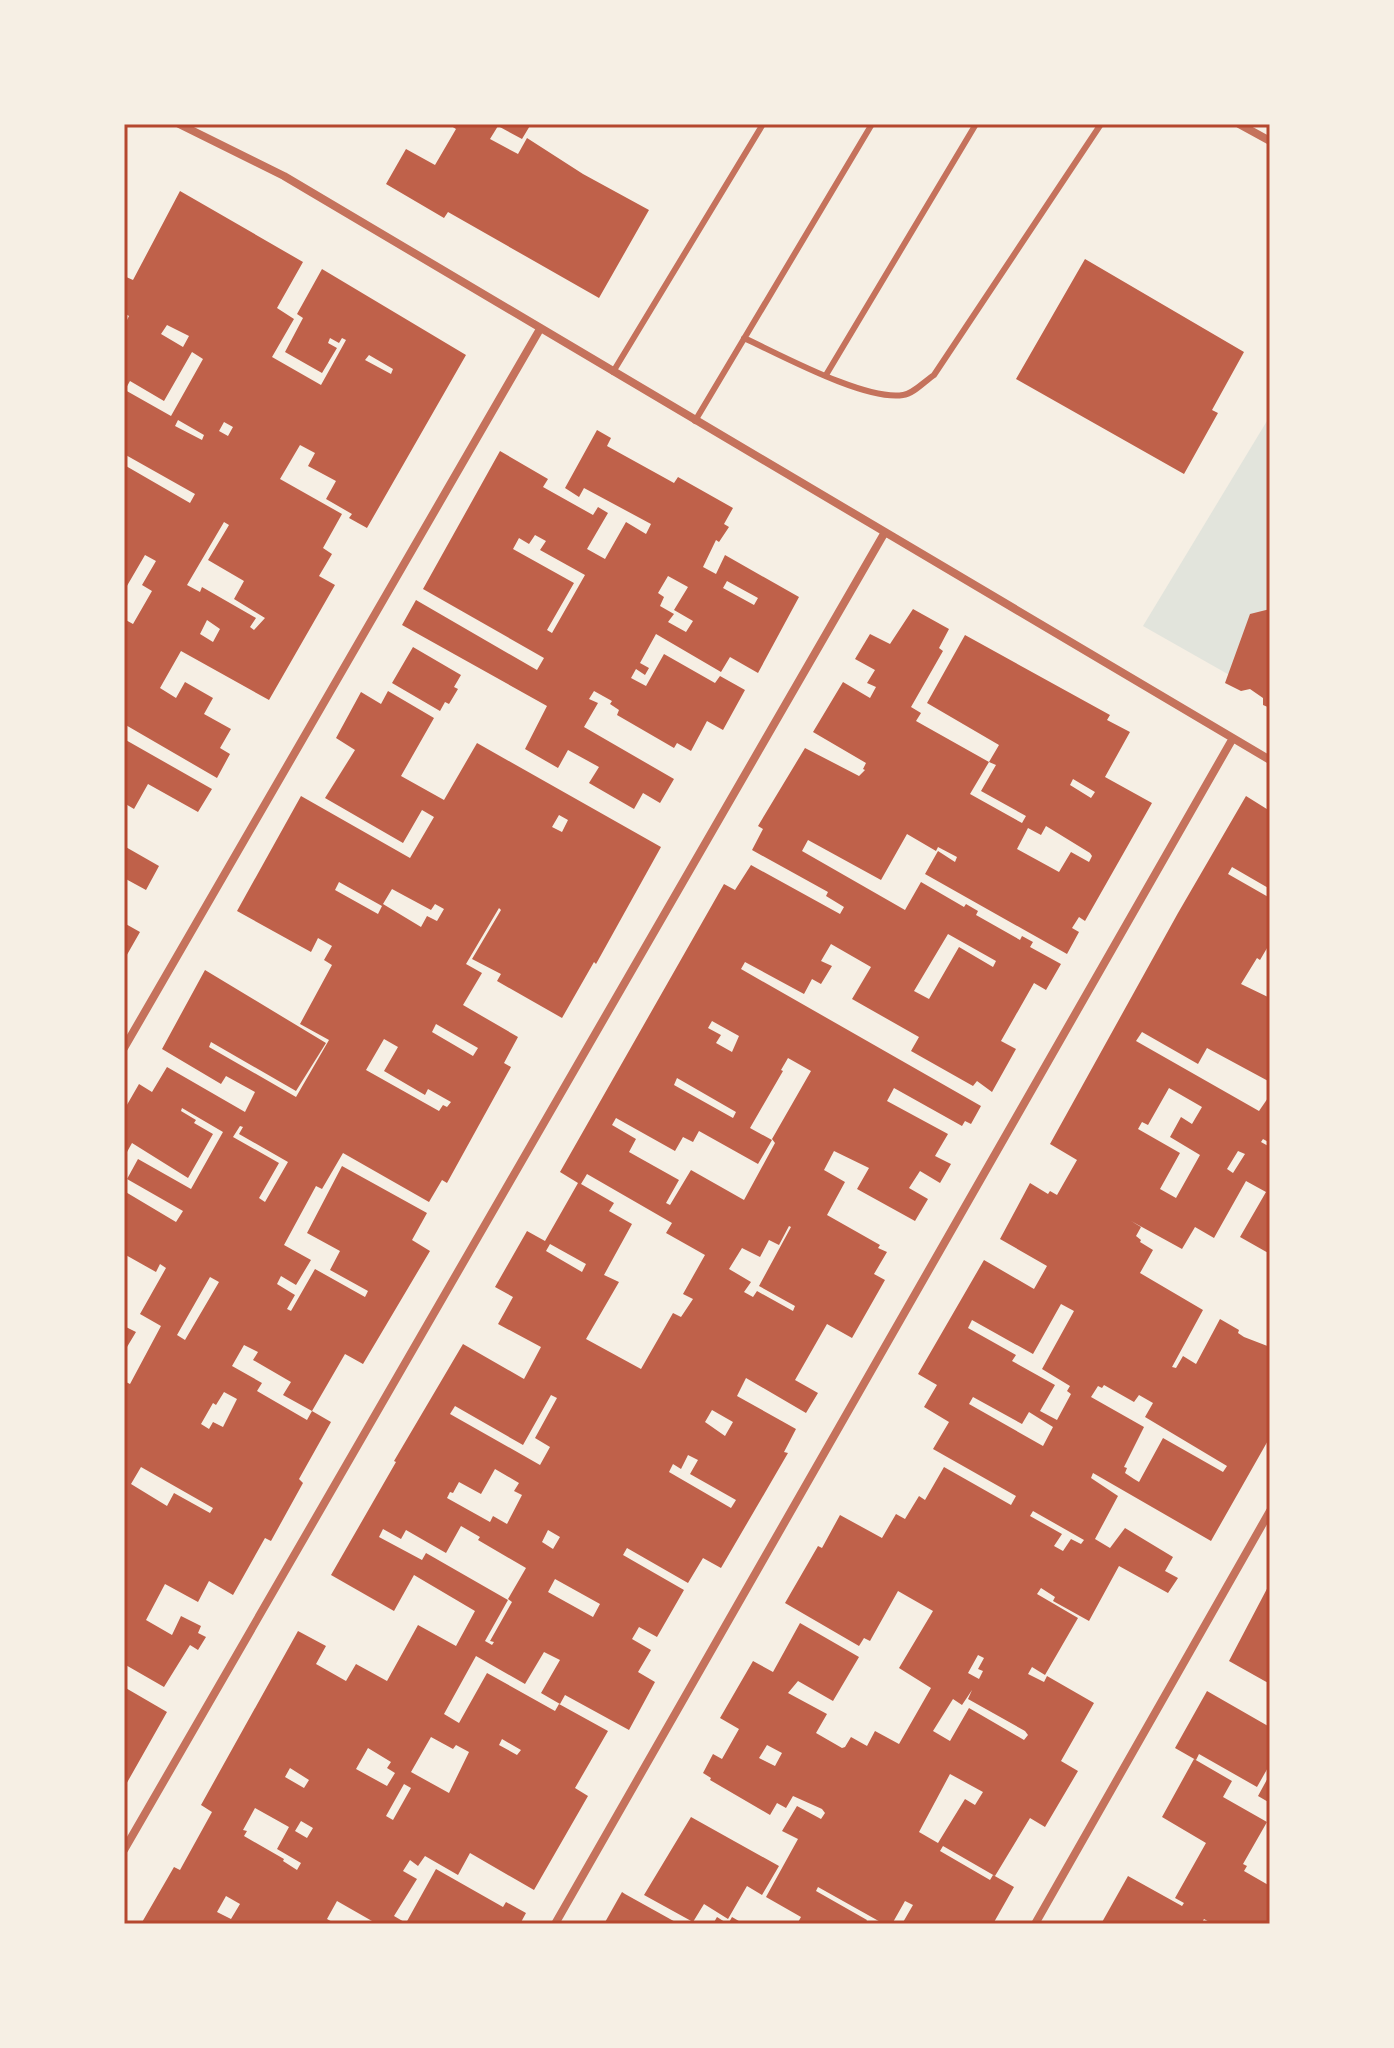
<svg xmlns="http://www.w3.org/2000/svg" width="1394" height="2048" viewBox="0 0 1394 2048" font-family="'Roboto Condensed',sans-serif">
<style>
.green{fill:#e2e4dc}
.building{fill:#bf614a;fill-rule:evenodd}
.lines{fill:none;stroke-linecap:round;stroke-linejoin:round}
.service{stroke:#c5725c;stroke-width:6}
.minor{stroke:#c5725c;stroke-width:8}
.neatline{fill:none;stroke:#b5482f;stroke-width:3}
</style>
<rect width="100%" height="100%" fill="#f6efe4"/>
<!-- green -->
<path class="green" d="M1270,416V698L1143,626Z"/>
<!-- building -->
<path class="building" d="M448,124H531L522,139L498,126L490,139L518,154L527,138L583,174L649,210L599,298L448,212L444,218L386,184L406,149L435,165L456,129Z
M180,191L303,262L277,308L294,319L272,357L321,385L346,340L342,338L339,343L330,338L328,343L337,348L322,373L285,352L303,318L297,314L322,269L466,355L367,528L349,518L352,514L326,499L336,481L308,466L315,453L300,445L280,479L342,514L323,548L332,554L319,576L335,585L269,700L181,651L160,688L176,698L185,682L213,698L204,714L231,729L220,748L230,754L217,778L124,724V651L126,648L124,647V619L133,624L152,591L142,585L156,561L145,555L124,591V468L126,466L190,503L195,494L124,454V326L129,316L124,313V276L133,280ZM167,325L189,336L183,347L161,334ZM192,352L203,359L171,416L125,390L130,381L164,401ZM369,355L393,369L391,374L365,360ZM178,420L204,435L202,440L175,426ZM224,422L233,427L228,436L219,431ZM224,522L229,525L208,560L244,581L234,599L265,618L254,630L250,627L256,618L202,587L200,592L187,585ZM207,620L220,629L213,642L200,634Z
M1085,259L1244,352L1212,410L1218,413L1184,474L1016,379Z
M597,430L611,438L607,446L674,483L678,477L733,508L724,524L729,527L719,542L716,540L703,567L716,574L725,555L799,597L758,673L730,657L721,672L656,634L640,663L649,668L645,675L636,669L631,678L646,686L664,654L715,683L720,676L745,690L723,730L707,721L691,751L677,743L674,748L617,715L619,710L610,704L612,701L594,691L589,699L598,703L584,727L674,779L660,803L643,793L634,809L589,783L599,767L568,750L558,768L525,749L547,706L402,625L416,600L537,670L544,658L423,589L500,451L548,479L543,487L593,515L598,507L608,513L587,549L605,559L626,522L646,534L651,524L584,488L579,497L565,488ZM535,535L546,541L540,550L585,575L552,633L547,630L574,583L513,549L519,538L529,544ZM668,576L688,587L674,610L693,621L686,632L668,622L674,614L660,606L664,597L658,593ZM727,581L758,598L754,605L723,588Z
M913,609L949,629L939,648L943,651L911,707L921,713L916,721L989,762L970,794L1022,823L1026,816L981,791L996,765L989,762L999,745L927,703L965,635L1110,715L1107,720L1130,732L1105,777L1152,803L1085,921L1079,917L1072,928L1079,932L1067,954L925,874L938,851L955,862L957,857L938,847L936,851L907,834L881,880L808,840L802,851L905,910L921,882L964,907L966,904L978,911L976,915L1020,940L1022,936L1033,942L1030,947L1061,964L1046,990L1034,983L1001,1041L1016,1049L992,1092L977,1081L973,1086L911,1051L919,1037L852,999L871,967L831,944L821,961L832,966L821,984L812,979L804,994L745,962L741,969L981,1106L971,1124L965,1121L962,1126L894,1088L887,1101L948,1134L935,1156L951,1164L940,1183L920,1171L909,1188L928,1199L915,1221L857,1189L869,1168L834,1151L824,1170L845,1182L827,1215L880,1245L878,1248L887,1252L874,1274L885,1280L852,1338L827,1324L795,1380L818,1393L806,1413L746,1378L737,1396L796,1429L784,1452L788,1453L721,1568L703,1558L688,1583L627,1548L623,1555L684,1590L657,1637L639,1627L632,1639L651,1650L638,1672L655,1682L629,1730L565,1695L560,1704L541,1693L560,1660L544,1652L525,1684L476,1656L444,1714L459,1723L487,1673L555,1711L559,1704L608,1731L575,1788L588,1796L534,1890L470,1853L458,1875L425,1856L418,1866L410,1860L403,1871L417,1879L394,1916L406,1923L436,1869L503,1907L506,1902L526,1913L520,1924H371L372,1921L337,1901L327,1919L336,1924H141L174,1867L180,1870L212,1812L201,1805L298,1631L326,1646L316,1664L346,1681L356,1664L387,1681L418,1625L456,1646L475,1611L414,1575L394,1611L331,1575L396,1462L394,1461L463,1344L524,1379L541,1347L498,1324L513,1297L495,1287L527,1231L545,1241L578,1183L560,1172L724,884L735,890L751,865L840,914L844,907L826,896L828,892L752,850L763,829L758,826L805,748L859,776L865,770L863,769L866,763L813,732L843,682L870,698L876,687L867,683L875,670L855,659L870,634L890,644ZM1073,779L1095,792L1091,798L1070,785ZM1046,826L1090,853L1092,856L1089,862L1071,852L1059,872L1017,849L1028,828L1041,835ZM948,934L996,961L993,967L959,947L929,999L914,991ZM712,1021L739,1036L732,1052L716,1043L721,1035L708,1028ZM788,1058L811,1071L772,1139L775,1143L744,1200L691,1170L670,1205L666,1203L679,1180L629,1152L636,1139L612,1125L616,1118L675,1151L683,1137L693,1142L699,1131L758,1164L772,1140L750,1128L783,1071L781,1070ZM677,1078L736,1112L733,1118L674,1085ZM587,1174L672,1223L666,1233L705,1255L683,1294L693,1299L681,1317L673,1313L641,1369L586,1339L619,1282L604,1275L632,1224L609,1211L614,1203L581,1184ZM789,1226L791,1227L759,1286L795,1306L793,1311L757,1291L753,1297L744,1292L751,1282L729,1269L742,1248L760,1257L769,1240L779,1245ZM550,1244L586,1264L582,1272L546,1251ZM551,1395L557,1398L535,1438L550,1447L540,1465L450,1414L455,1406L523,1445ZM712,1410L733,1422L725,1436L705,1422ZM688,1455L698,1460L690,1474L736,1500L731,1508L669,1472L673,1464L681,1469ZM495,1469L519,1483L514,1491L522,1495L507,1524L493,1516L490,1522L447,1498L450,1492L453,1493L459,1482L481,1494ZM461,1526L480,1537L478,1540L526,1568L508,1599L512,1602L490,1641L494,1642L492,1645L485,1641L508,1600L426,1553L422,1560L379,1537L383,1529L401,1539L406,1530L446,1553ZM548,1530L560,1537L553,1549L542,1542ZM555,1579L600,1604L593,1617L548,1592ZM431,1737L453,1749L456,1745L469,1752L449,1793L411,1772ZM502,1739L521,1750L517,1755L499,1745ZM368,1748L391,1762L387,1768L395,1773L387,1786L356,1769ZM290,1768L309,1780L304,1788L285,1777ZM404,1784L411,1788L393,1820L386,1816ZM255,1808L289,1827L277,1849L301,1863L297,1870L283,1861L284,1859L244,1836L247,1831L243,1830ZM301,1821L313,1828L307,1838L295,1831ZM226,1896L240,1904L231,1919L217,1912Z
M1270,609V708L1263,705V698L1250,689L1241,691L1225,683L1250,614Z
M413,647L461,675L454,687L458,689L449,704L445,702L440,711L392,683Z
M388,691L434,718L401,776L444,800L477,743L661,847L596,964L594,962L562,1018L497,981L501,974L472,959L501,910L499,908L466,964L482,973L463,1005L518,1037L504,1063L511,1067L447,1183L442,1180L429,1202L343,1153L322,1189L316,1186L284,1245L311,1260L296,1285L281,1276L277,1284L295,1295L287,1309L291,1311L315,1269L365,1297L368,1291L330,1270L340,1251L307,1233L342,1166L427,1213L412,1240L430,1251L363,1364L345,1354L312,1411L283,1395L291,1382L253,1360L258,1352L244,1345L232,1366L262,1383L257,1391L307,1420L312,1411L331,1422L299,1479L303,1483L271,1541L265,1538L233,1595L209,1581L198,1602L165,1584L146,1620L172,1635L181,1616L201,1626L198,1633L206,1637L198,1650L190,1645L164,1687L124,1664V1381L130,1384L161,1326L140,1314L166,1268L160,1264L156,1272L124,1254V1191L176,1222L183,1211L127,1179L138,1159L191,1189L223,1132L182,1108L181,1111L196,1120L194,1123L213,1134L188,1178L132,1143L127,1152L124,1151V1110L139,1084L152,1092L167,1067L245,1112L255,1092L226,1076L221,1084L162,1049L205,970L326,1043L296,1091L211,1042L209,1047L296,1097L329,1040L300,1024L332,965L324,960L332,946L318,938L311,952L237,911L301,796L410,858L434,817L422,810L403,843L325,798L355,750L336,738L361,692L381,704ZM559,815L568,820L562,832L552,827ZM339,882L382,906L378,914L335,890ZM392,889L431,910L435,904L444,909L437,921L427,916L421,927L383,904ZM436,1024L478,1048L473,1056L432,1032ZM384,1039L398,1047L384,1071L425,1095L428,1089L451,1102L447,1107L443,1105L439,1111L366,1070ZM240,1126L243,1127L239,1134L288,1162L265,1202L259,1198L279,1163L233,1137ZM210,1277L219,1282L185,1340L177,1335ZM224,1392L237,1399L223,1427L213,1422L209,1429L201,1424L213,1403L216,1405ZM141,1467L213,1508L210,1513L174,1493L167,1506L131,1484Z
M124,739L212,789L198,812L148,784L134,809L124,803Z
M1246,796L1270,811V889L1232,867L1228,874L1270,898V943L1260,960L1257,958L1241,984L1270,998V1082L1207,1048L1198,1064L1142,1032L1136,1041L1259,1111L1270,1095V1143L1263,1139L1261,1142L1270,1147V1254L1240,1237L1266,1192L1246,1181L1214,1238L1195,1227L1182,1249L1131,1221L1141,1227L1136,1236L1141,1240L1140,1242L1153,1250L1140,1273L1203,1310L1172,1367L1176,1368L1183,1356L1196,1364L1220,1319L1239,1330L1238,1333L1244,1337L1270,1347V1437L1211,1541L1093,1473L1091,1478L1118,1496L1095,1539L1110,1548L1125,1528L1173,1557L1165,1571L1178,1578L1168,1593L1119,1566L1089,1621L1053,1601L1055,1597L1041,1588L1037,1594L1078,1618L1045,1675L1032,1667L1028,1674L1044,1682L1047,1676L1094,1703L1061,1761L1078,1771L1045,1827L1030,1818L995,1876L943,1846L940,1851L990,1880L993,1875L1014,1887L993,1924H902L913,1905L905,1901L892,1924H884L818,1887L816,1891L867,1920L865,1924H797L801,1917L766,1897L798,1839L782,1831L797,1806L821,1819L825,1813L822,1809L793,1796L786,1808L777,1803L770,1815L710,1780L711,1778L703,1773L713,1754L722,1759L739,1729L720,1718L753,1661L773,1672L800,1623L859,1657L833,1701L798,1681L788,1693L827,1714L816,1733L842,1748L845,1747L851,1737L867,1746L875,1731L899,1744L931,1688L899,1668L933,1611L898,1591L870,1641L864,1638L859,1646L785,1603L818,1546L822,1548L840,1515L882,1538L896,1514L905,1519L919,1496L925,1500L944,1467L1011,1505L1016,1496L933,1449L949,1422L924,1407L937,1385L918,1374L984,1260L1034,1289L1047,1266L1000,1239L1030,1183L1048,1194L1050,1191L1057,1195L1077,1160L1050,1144L1178,913ZM1169,1088L1202,1107L1192,1124L1181,1117L1170,1137L1200,1155L1176,1198L1160,1189L1180,1153L1138,1129L1142,1122L1148,1125ZM1238,1151L1245,1154L1233,1173L1227,1169ZM1061,1304L1074,1311L1042,1369L1070,1386L1067,1391L1071,1394L1057,1420L1040,1411L1055,1385L1012,1361L1016,1355L968,1328L972,1320L1033,1354ZM1104,1385L1134,1402L1139,1395L1153,1403L1145,1417L1227,1466L1223,1472L1163,1438L1139,1482L1134,1479L1125,1473L1127,1468L1124,1467L1144,1427L1091,1397L1098,1386L1102,1388ZM973,1397L1022,1424L1029,1412L1053,1427L1043,1446L969,1404ZM1033,1511L1084,1540L1081,1544L1071,1539L1063,1551L1054,1546L1062,1534L1030,1516ZM978,1655L984,1658L978,1669L983,1671L979,1679L968,1673ZM972,1690L968,1699L1025,1731L1028,1735L1024,1740L969,1708L950,1741L933,1731L953,1699L962,1705ZM767,1745L782,1753L775,1766L759,1758ZM950,1774L983,1792L975,1805L965,1799L938,1843L919,1832Z
M124,846L159,866L146,890L124,878Z
M124,923L140,932L124,960Z
M124,1326L136,1332L124,1352Z
M1270,1583V1684L1229,1661Z
M124,1687L167,1712L124,1788Z
M1207,1691L1268,1726L1270,1722V1764L1257,1787L1199,1754L1196,1760L1175,1748Z
M1194,1759L1232,1781L1223,1797L1267,1822L1243,1864L1247,1866L1244,1871L1270,1886V1924L1259,1921L1257,1924H1213L1204,1919L1201,1924H1101L1128,1876L1182,1906L1184,1903L1175,1898L1206,1843L1162,1817Z
M1270,1774V1803L1258,1796Z
M691,1817L779,1866L762,1895L747,1886L728,1919L704,1904L693,1922L644,1895Z
M622,1892L625,1894L679,1924H604Z
M717,1917L728,1924L732,1917L744,1924H713Z"/>
<g class="lines">
<!-- service -->
<path class="service" d="M744,338C781,355 865,401 903,395C913,394 925,381 934,375L1101,124
M613,372L763,124
M826,375L976,124
M695,421L872,124"/>
<!-- minor -->
<path class="minor" d="M179,124L284,176L1270,760
M1239,124L1270,141
M124,1048L540,329
M124,1850L885,532
M555,1924L1233,738
M1035,1924L1270,1511"/>
</g>
<!-- border -->
<rect width="1394" height="2048" fill="none" stroke="#f6efe4" stroke-width="252"/>
<rect x="126" y="126" width="1142" height="1796" class="neatline"/>
</svg>
